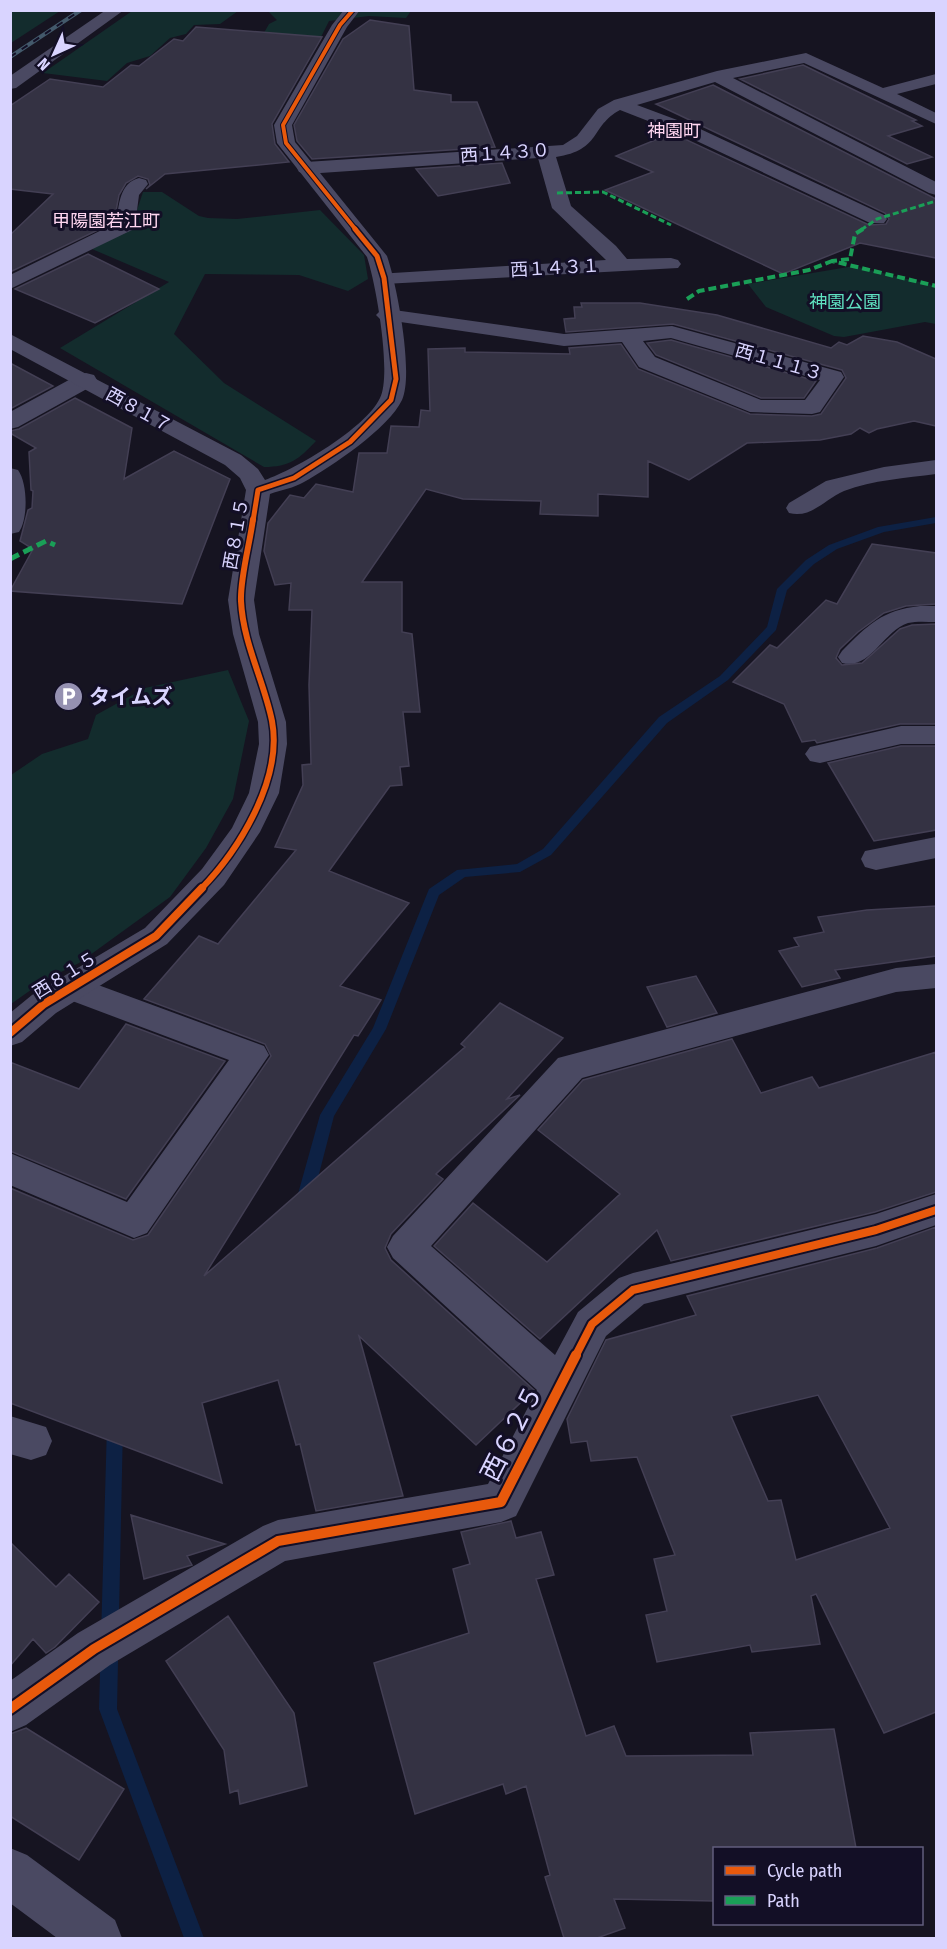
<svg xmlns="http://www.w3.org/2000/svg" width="947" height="1949" viewBox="0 0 947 1949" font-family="'Fira Sans Condensed','Noto Sans JP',sans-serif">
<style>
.green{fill:#132c2d}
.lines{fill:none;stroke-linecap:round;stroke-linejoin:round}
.stream{fill:#0d2144;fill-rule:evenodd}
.building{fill:#343243;stroke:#433f54;stroke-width:1.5;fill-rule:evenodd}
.minor{fill:#4a4962;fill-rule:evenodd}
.tertiary{fill:#4a4962;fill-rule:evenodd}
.rail-casing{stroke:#43596b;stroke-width:4}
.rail{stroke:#130f26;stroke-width:2;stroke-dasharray:7;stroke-linecap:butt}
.quiet-far2{stroke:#1a9f57;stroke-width:3;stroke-dasharray:6 3;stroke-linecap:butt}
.quiet-far1{stroke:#1a9f57;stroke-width:4;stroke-dasharray:8 4;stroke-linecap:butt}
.quiet{stroke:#1a9f57;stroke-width:5;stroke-dasharray:10 5;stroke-linecap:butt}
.cycleway-far4-casing{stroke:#130f26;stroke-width:6}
.cycleway-far3-casing{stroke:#130f26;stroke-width:8}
.cycleway-far2-casing{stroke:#130f26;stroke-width:9}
.cycleway-far1-casing{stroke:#130f26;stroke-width:12}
.cycleway-casing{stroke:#130f26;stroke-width:14}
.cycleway-far4{stroke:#e8590c;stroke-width:4}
.cycleway-far3{stroke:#e8590c;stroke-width:5}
.cycleway-far2{stroke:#e8590c;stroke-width:6}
.cycleway-far1{stroke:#e8590c;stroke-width:8}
.cycleway{stroke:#e8590c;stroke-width:10}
.labels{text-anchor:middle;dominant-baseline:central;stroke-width:6;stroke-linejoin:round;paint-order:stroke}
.far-neighbourhood-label{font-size:18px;fill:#ffd6f0;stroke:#130f26}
.far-street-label{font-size:18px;fill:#d9d4ff;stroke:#130f26}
.far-park-label{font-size:18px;fill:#5fe0c0;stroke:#130f26}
.poi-label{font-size:21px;font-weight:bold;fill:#d9d4ff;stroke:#130f26;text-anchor:start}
.near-street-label{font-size:26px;fill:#d9d4ff;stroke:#130f26}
</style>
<rect width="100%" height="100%" fill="#161421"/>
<!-- green -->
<path class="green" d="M11,10H60V11L11,43Z
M132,11H238L220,24L194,25L186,34L170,38L150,56L127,63L107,81L43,73Z
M268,11H411L406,18L369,16L329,21L314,51L257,45L269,24L277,20Z
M143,192H162L199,216L208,218L237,219L320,210L364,255L368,279L348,291L299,275L205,274L174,334L224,383L316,441C299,459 290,467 264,467L60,348L169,282L92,249L131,228Z
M854,266L936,286V324L925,322L844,337L834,336L766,307L748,284Z
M228,670L249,721L233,799L206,848L170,897L79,963L45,980L11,1004V775L42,754L88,739L96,715L145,688Z"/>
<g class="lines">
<!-- stream -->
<path class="stream" d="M936,517V523L884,532L837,549L814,564L787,590L776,630L728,680L667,723L551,855L520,872L465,877L439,895L386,1029L334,1116L312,1201L309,1205L304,1207L299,1205L296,1201L320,1115L373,1028L429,889L457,870L517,864L543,849L659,717L720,676L767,627L777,589L806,560L829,545L878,527Z
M115,1417L121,1419L123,1425L117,1709L204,1938H184L99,1709L107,1425L109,1419Z"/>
</g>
<!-- building -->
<path class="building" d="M370,20L409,26L414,90L451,95V102H477L495,147L312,159L297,141L294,125L343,39Z
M196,27L322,37L272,124L275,144L289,162L165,174L146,189L150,185L148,179L138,176L126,183L119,195L115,216L102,228L10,272V235L53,194L10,189V106L50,79L103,87L131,65L139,66L174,39L183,41Z
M803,65L916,120L912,121L922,126L888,136L932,157L907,164L740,79Z
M713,85L936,199V258L860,243L783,274L605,190L653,172L616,156L672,133L869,225L886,224L889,219L885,213L656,104Z
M502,163L510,183L438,196L416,169Z
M88,254L159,289L95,323L15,289Z
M581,303H640L717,315L831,348L839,342L847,345L863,336L897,342L936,359V426L914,421L877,429L869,433L860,428L851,434L820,440L747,443L689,480L648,461V497L598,494V516L540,514L541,501L463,499L426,489L362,582H402V632L412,634L420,712H403L409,766L400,767L402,785L390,786L329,871L409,903L340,986L381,1000L358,1036L354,1035L204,1276L465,1047L461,1044L500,1003L563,1038L507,1099L520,1095L436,1174L443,1179L391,1234L385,1248L391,1260L534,1390L476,1445L359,1336L403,1496L316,1511L300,1444L296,1445L278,1380L202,1403L222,1483L10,1403V1188L133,1240L148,1235L271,1056L265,1044L144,999L199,936L218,944L296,850L275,847L303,785L302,765L311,764L309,685L312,610H289L291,583L275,585L264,551L268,523L290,495L304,498L316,484L353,492L359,453H387L391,426L419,427L421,410L430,411L428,349L465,348V352L570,354L569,348L621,344L638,369L750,414L812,416L821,414L846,378L842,370L673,324L566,332L564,319L575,318L574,307H582Z
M671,340L816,381L804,398H761L656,355L647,343Z
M10,363L53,386L10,409Z
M75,398L132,428L124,479L174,451L230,479L182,604L10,591L33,549L20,541L28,510L32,508L33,491L31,490L29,452L36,448L10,433V431L19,429Z
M872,544L936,553V604L906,606L884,613L858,632L840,649L836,658L842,665L862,663L900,629L912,625L936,624V724H900L817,743L815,740L802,742L784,704L733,682L770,645L777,648L826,600L837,604Z
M901,746H936V830L874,841L828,763Z
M936,906V956L835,970L840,978L802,987L779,951L799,946L794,938L824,932L818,917L867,910Z
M696,976L717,1013L667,1027L647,987Z
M126,1024L225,1061L126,1199L10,1151V1062L79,1089Z
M732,1039L761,1093L812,1077L819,1088L936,1052V1192L875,1212L671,1261L657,1230L540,1339L434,1246L473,1203L547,1262L620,1194L538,1130L583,1080Z
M936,1227V1712L884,1733L816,1594L811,1596L820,1644L752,1652L750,1645L657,1662L646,1615L667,1611L654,1559L675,1555L637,1457L591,1461L587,1441L571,1443L567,1419L606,1340L696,1315L687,1296L877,1248ZM818,1395L890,1528L796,1560L781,1500L768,1501L731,1416Z
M131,1515L225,1544L187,1556L192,1565L144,1579Z
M511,1521L516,1538L541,1532L554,1575L536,1579L586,1736L614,1726L626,1756L753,1755L750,1733L834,1729L856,1848H714V1901L614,1899L625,1928L597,1938H564L545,1877L550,1875L526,1786L506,1794L503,1784L415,1814L374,1663L469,1633L453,1569L470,1564L461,1532Z
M10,1542L56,1587L69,1574L99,1602L55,1647L46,1653L33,1639L10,1666Z
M228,1616L294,1713L307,1786L240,1804L238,1790L230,1793L224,1750L166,1661Z
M26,1728L124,1789L79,1860L10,1816V1734Z"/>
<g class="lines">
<!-- minor -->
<path class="minor" d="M806,53L883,88L936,74V84L897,94L936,113V124L804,63L733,78L936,182V195L929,193L715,82L637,105L696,127L884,215L887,219L884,223H870L684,135L620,110C590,126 602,150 556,157L571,206L616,246L627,259L671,258L678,260L681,264L678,268L384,284L377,282L374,278L377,274L606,260L552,208L538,158L306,174L299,172L297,168L299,164L306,162L563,145L577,136L598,109L614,100L717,71Z
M139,178L146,180L148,184L139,195L135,226L132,230L10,289V275L116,223C119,206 119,183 139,178Z
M387,309L564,334L672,326L841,372L844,377L820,412L812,414L750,412L639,367L622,342L564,346L380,319L376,315L380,311ZM671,338L820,380L805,400H761L655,357L643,341Z
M86,373L94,375L97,380L94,385L18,427L10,429V412L78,375Z
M936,460V474C906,478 873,480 844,491C825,499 811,519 789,513L786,508L789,503L826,481L884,467Z
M10,468L18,470C28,484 28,519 19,532L10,534Z
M920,606H936V622C927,622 917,621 908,623C882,632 871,670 842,663L838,657L842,651C868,625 882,610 920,606Z
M901,726H936V744H901L820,763L810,761L805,754L810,747Z
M936,837V858L876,870L865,867L861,859L865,851Z
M936,964V988L896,992L582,1078L431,1246L555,1355L578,1312L619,1278L633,1273L876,1214L936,1194V1225L876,1246L644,1304L606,1336L516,1516L501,1522L285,1561L110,1665L26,1725L10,1732V1681L78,1633L263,1526L278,1520L488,1484L537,1390L393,1258L387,1247L393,1236L558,1058L896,968Z
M71,975L264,1046L269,1055L147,1233L134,1238L10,1185V1153L127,1202L229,1060L59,996L54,987L59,978Z
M10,1416L46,1427L52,1441L46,1455L31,1460L10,1454Z
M10,1848L27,1855L115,1920L122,1938H57L10,1903Z"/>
<!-- tertiary -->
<path class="tertiary" d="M106,10H124L16,88L10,89V76Z
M344,10H360L347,27L292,125L295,142L387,256C397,285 414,374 402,400C389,428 331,467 304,482C294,488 281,490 270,494L254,600L259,634L286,722L287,744L279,793L260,832L224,885L167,944L56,1013L22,1042L10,1046V1013L32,995L145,928L202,869L232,828L249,793L259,744L258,722L233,634L228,600L246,490L240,478L225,465L10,349V334L241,455L258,469L265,480C296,469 366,428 380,398C392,374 376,284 367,257L277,143L274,125L332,25Z"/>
<defs>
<path id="rail" d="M10,57L81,10"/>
</defs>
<!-- rail casing -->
<use href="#rail" class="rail-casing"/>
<!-- rail -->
<use href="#rail" class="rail"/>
<!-- quiet-far2 -->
<path class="quiet-far2" d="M557,193L603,192L671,225
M861,230L877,219L936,201"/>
<!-- quiet-far1 -->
<path class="quiet-far1" d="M863,229L855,234L850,259L832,261L936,286
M687,299L699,291L809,270L832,261"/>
<!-- quiet -->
<path class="quiet" d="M10,559L46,541L55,545"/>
<defs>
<path id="cycleway-far4" d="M353,10L340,25L283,125L286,143L356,230"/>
<path id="cycleway-far3" d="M253,521L258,490L294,478L350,442L391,400L396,379L384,278L377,256L355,229"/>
<path id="cycleway-far2" d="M201,889C239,850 283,779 272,721C264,681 243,643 241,601C240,578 250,543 253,519"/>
<path id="cycleway-far1" d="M10,1033L44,1004L156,936L202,888
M575,1357L592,1324L633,1290L876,1230L936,1210"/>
<path id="cycleway" d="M10,1709L94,1649L278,1541L501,1502L576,1355"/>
</defs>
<!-- cycleway-far4 casing -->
<use href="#cycleway-far4" class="cycleway-far4-casing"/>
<!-- cycleway-far3 casing -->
<use href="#cycleway-far3" class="cycleway-far3-casing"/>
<!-- cycleway-far2 casing -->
<use href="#cycleway-far2" class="cycleway-far2-casing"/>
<!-- cycleway-far1 casing -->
<use href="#cycleway-far1" class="cycleway-far1-casing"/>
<!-- cycleway casing -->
<use href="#cycleway" class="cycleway-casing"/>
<!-- cycleway-far4 -->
<use href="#cycleway-far4" class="cycleway-far4"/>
<!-- cycleway-far3 -->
<use href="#cycleway-far3" class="cycleway-far3"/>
<!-- cycleway-far2 -->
<use href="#cycleway-far2" class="cycleway-far2"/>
<!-- cycleway-far1 -->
<use href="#cycleway-far1" class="cycleway-far1"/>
<!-- cycleway -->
<use href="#cycleway" class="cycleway"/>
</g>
<!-- icons -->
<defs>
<symbol id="parking-disc" viewBox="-11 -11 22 22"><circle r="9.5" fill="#9591b1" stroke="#130f26"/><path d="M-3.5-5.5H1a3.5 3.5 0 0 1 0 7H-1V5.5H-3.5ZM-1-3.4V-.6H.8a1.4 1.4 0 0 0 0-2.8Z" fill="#fff"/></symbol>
</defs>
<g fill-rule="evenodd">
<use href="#parking-disc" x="52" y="680" width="33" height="33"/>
</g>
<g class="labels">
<!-- far-neighbourhood labels -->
<g class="far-neighbourhood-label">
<text x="674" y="131">神園町</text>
<text x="106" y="221">甲陽園若江町</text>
</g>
<!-- far-street labels -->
<g class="far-street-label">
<text transform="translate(505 153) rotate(-4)">西１４３０</text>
<text transform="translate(555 268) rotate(-3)">西１４３１</text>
<text transform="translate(779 362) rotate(16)">西１１１３</text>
<text transform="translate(139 410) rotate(29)">西８１７</text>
<text transform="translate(236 534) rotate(-80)">西８１５</text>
<text transform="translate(65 975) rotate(-32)">西８１５</text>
</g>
<!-- far-park labels -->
<g class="far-park-label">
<text x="845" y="302">神園公園</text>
</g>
<!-- poi labels -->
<g class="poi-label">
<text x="89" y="697">タイムズ</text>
</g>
<!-- near-street labels -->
<g class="near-street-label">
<text transform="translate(512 1433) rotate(-63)">西６２５</text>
</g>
</g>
<!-- border -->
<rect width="947" height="1949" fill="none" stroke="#d9d4ff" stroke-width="24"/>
<!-- legend -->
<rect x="713" y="1847" width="210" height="78" fill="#130f26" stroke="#625e7d" stroke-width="1.5"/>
<rect x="725" y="1866" width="30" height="9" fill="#e8590c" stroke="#625e7d" stroke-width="1.5"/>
<text x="767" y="1877" font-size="18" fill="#d9d4ff">Cycle path</text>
<rect x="725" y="1896" width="30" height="9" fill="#1a9f57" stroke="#625e7d" stroke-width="1.5"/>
<text x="767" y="1907" font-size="18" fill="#d9d4ff">Path</text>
<!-- north arrow -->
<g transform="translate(54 54) rotate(225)" stroke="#130f26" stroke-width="4.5" paint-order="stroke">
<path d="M0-4.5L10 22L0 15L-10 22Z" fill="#d9d4ff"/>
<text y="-9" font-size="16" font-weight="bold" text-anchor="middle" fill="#d9d4ff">N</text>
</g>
</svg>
